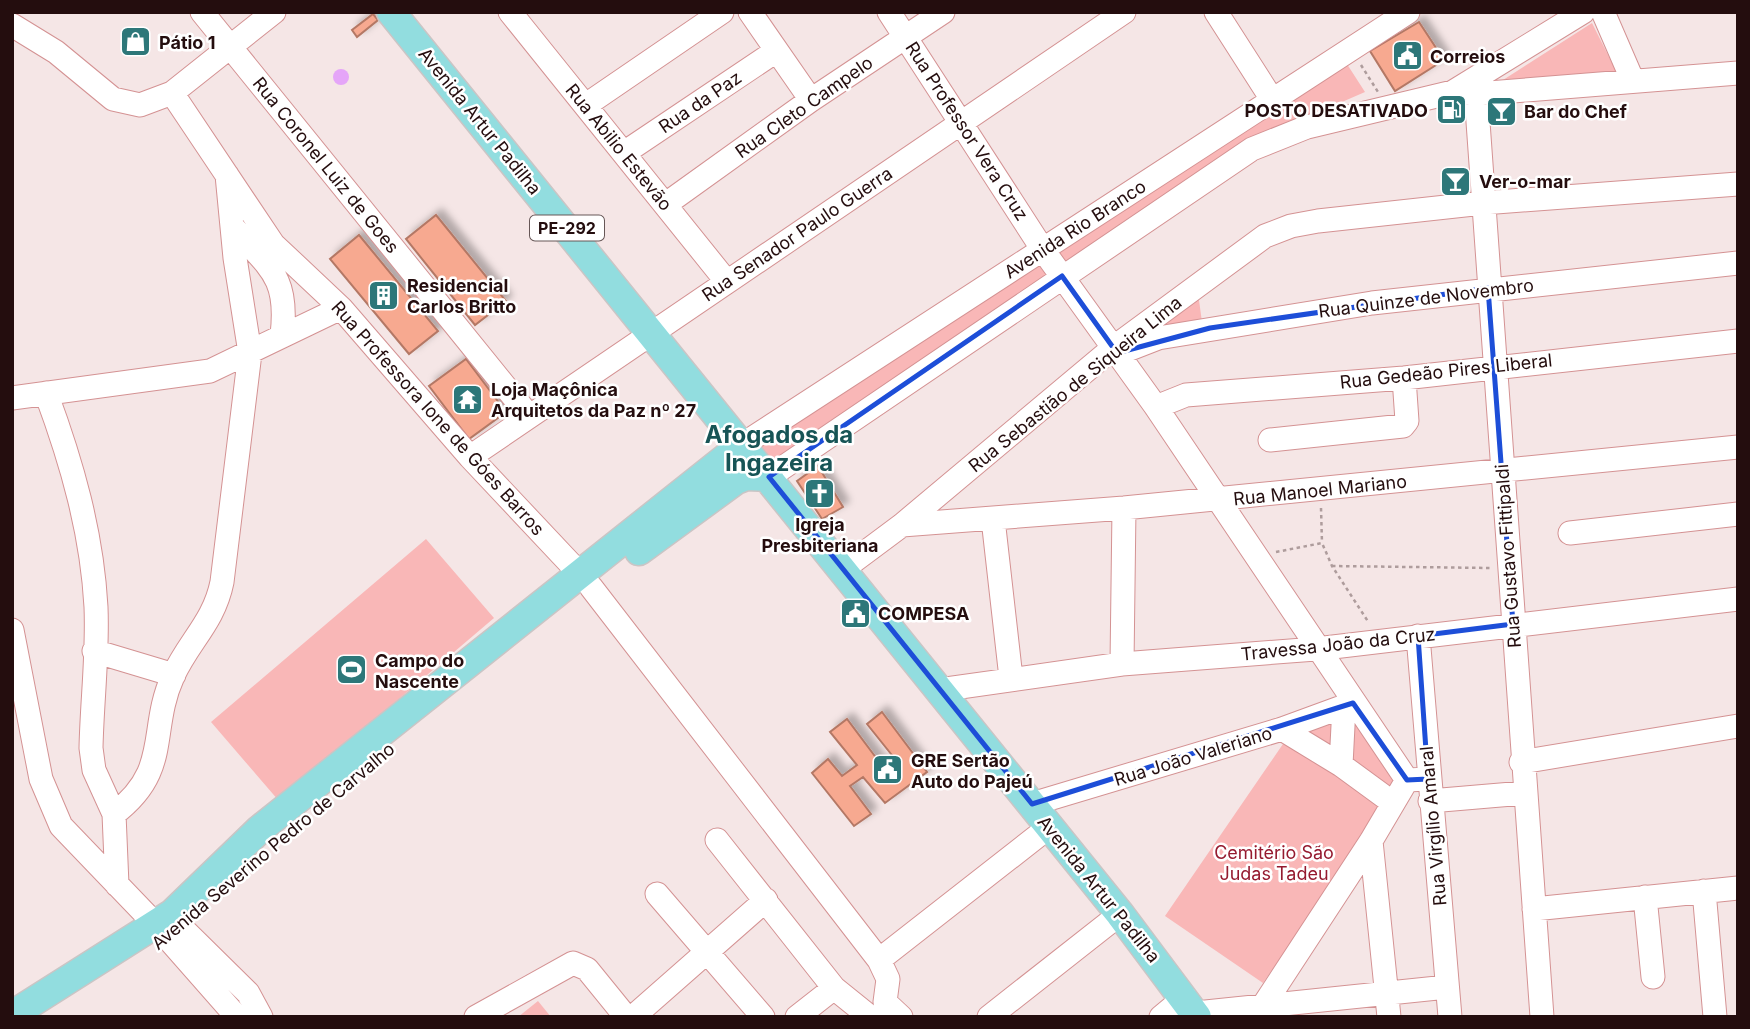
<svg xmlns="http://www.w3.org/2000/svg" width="1750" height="1029" viewBox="0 0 1750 1029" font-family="Inter,sans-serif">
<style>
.green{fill:#f9b7b7}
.water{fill:#e5a5f8}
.building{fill:#f7a990;stroke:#b47865;stroke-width:2;filter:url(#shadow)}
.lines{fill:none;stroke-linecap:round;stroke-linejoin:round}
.minor-casing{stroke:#d49293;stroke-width:25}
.major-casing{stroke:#cac5c5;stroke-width:31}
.path{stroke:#ae9c9c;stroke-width:2.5;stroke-dasharray:3.5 3.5;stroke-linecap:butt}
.minor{stroke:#fff;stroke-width:23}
.major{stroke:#92dddf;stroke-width:28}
.marked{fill:none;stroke:#1d4ed8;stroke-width:5;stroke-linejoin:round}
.labels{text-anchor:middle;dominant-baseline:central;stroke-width:5;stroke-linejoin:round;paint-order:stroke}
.shield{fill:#fff;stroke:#665656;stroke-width:2}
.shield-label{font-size:16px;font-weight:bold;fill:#240d0e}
.poi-label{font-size:18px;font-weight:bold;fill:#240d0e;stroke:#fff;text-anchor:start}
.street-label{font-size:18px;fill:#240d0e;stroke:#fff}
.park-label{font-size:18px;fill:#951a2f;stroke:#fff}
.district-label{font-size:24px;font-weight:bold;fill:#175456;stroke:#fff}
</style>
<defs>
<filter id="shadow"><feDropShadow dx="6" dy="-6" stdDeviation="3.5" flood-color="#0004"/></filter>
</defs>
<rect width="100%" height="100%" fill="#f5e6e6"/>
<!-- green -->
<path class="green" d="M1592,23L1616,71L1503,80Z
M1345,61L1365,92L1236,148L774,466L757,446L977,306Z
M1198,293L1202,322L1146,332Z
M426,539L494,618L279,801L211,722Z
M1351,713L1400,781L1391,796L1301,734Z
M1285,741L1384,809L1263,983L1165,916Z
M538,1001L551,1017H518Z"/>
<!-- water -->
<path class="water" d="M333 77a8 8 0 1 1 16 0a8 8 0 1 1-16 0Z"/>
<!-- building -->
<path class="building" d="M373,14L378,20L357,37L352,30Z
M1419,22L1444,60L1395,91L1370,51Z
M436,215L506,301L475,325L406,239Z
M359,235L438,331L409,354L330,259Z
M466,359L506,412L469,439L429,386Z
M818,466L843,507L822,519L797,481Z
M882,712L927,772L885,803L863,777L850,786L871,814L854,826L812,773L828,759L842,776L857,765L830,732L847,719L883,767L895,759L867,724Z"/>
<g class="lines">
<defs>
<path id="minor" d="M202,12L529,416
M510,12L727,282
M750,12L811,100
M889,12L1043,250L1156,407L1407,780L1428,779
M1216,12L1273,101
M1603,12L1632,79
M12,25L56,52L113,99L140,105L172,93L274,12
M1453,92L1583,12
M172,93L273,244L341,308L470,457L581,575
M1476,94L1542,1017
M586,105L722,12
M624,153L776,51
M666,204L811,100L943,12
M233,227C269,268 289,276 282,335
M1122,352L1158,338L1372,303L1738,263
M46,393C72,463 92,533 96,607C98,654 92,701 91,748L94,770L114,814L117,885
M12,398L210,371L341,308
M1156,407L1186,395L1404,378L1738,341
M1270,440L1403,426L1407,421L1404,378
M742,445L1408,12
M470,457L1124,12
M769,477L1252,149L1307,127L1453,92L1476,94L1738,73
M993,519L1011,678
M902,525L1124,508L1738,447
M1570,533L1738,514
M843,569L902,525L1113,348L1265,236L1291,226L1318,221L1483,203L1738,184
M591,587L879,960L888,979L885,1002
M12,630L41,779L61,826L156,925L237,1017
M1418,636L1450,1017
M94,651L174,675
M1122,664L1124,508
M939,690L1122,664L1316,649L1738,599
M1344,706L1341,765L1393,803
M1282,729L1341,765
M1521,762L1738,726
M1430,801L1524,793
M1032,804L1282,729L1353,703
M114,814C172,770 148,731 173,676C189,641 214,622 222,582L250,353L235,258L227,175
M717,840L834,988L870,1017
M1371,841L1389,1017
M1704,891L1715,1017
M657,894L763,1017
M1645,897L1653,977
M1534,909L1738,888
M181,927L248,993L261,1017
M879,960L1049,827
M885,1002L901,1017
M1263,1006L1371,841L1407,780
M1196,1013L1447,987
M476,1017L573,963L587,969L626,1017
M633,1017L766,900
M797,1017L834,988
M989,1017L1120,914
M1161,1017L1185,997"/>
<path id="major" d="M391,12L1120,914L1197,1017
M639,551L736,480L746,476L769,477
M12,1015L173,913L260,829L742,445"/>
</defs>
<!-- minor casing -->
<use href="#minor" class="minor-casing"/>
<!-- major casing -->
<use href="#major" class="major-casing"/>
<!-- path -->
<path class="path" d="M1361,65L1378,92
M1321,508L1322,543
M1276,552L1322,543L1332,566L1369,623
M1332,566L1490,568"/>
<!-- minor -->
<use href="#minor" class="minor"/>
<!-- major -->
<use href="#major" class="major"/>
</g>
<!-- marked area -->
<path class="marked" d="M1062,276L1117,353L1210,328L1488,288L1513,624L1418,636L1428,779L1407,780L1353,703L1032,804L769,477Z"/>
<!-- icons -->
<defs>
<symbol id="shop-square" viewBox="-11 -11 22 22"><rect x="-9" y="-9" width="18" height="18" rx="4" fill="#2d7779" stroke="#fff"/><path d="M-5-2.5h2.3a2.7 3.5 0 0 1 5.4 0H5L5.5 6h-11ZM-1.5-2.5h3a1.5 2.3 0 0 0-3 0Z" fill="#fff"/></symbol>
<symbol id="civic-square" viewBox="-11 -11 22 22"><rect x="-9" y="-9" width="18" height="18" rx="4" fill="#2d7779" stroke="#fff"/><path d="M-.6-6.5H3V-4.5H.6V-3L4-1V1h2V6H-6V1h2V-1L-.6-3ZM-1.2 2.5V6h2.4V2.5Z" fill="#fff"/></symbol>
<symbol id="fuel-square" viewBox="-11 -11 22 22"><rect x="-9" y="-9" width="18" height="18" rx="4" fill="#2d7779" stroke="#fff"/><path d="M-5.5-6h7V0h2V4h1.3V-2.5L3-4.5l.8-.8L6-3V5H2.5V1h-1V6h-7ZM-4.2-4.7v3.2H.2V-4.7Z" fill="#fff"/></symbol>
<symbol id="bar-square" viewBox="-11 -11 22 22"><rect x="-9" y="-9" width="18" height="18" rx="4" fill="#2d7779" stroke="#fff"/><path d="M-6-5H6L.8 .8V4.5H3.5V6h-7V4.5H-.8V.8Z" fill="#fff"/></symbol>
<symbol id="building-square" viewBox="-11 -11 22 22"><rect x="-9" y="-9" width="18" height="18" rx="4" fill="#2d7779" stroke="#fff"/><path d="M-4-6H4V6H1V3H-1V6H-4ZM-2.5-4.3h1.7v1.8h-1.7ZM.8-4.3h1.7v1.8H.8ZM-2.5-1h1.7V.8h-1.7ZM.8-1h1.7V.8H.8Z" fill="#fff"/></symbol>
<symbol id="temple-square" viewBox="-11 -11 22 22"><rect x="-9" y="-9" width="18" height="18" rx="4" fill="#2d7779" stroke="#fff"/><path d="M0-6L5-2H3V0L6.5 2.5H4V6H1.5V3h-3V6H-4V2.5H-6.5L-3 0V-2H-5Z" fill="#fff"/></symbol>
<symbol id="church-square" viewBox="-11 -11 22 22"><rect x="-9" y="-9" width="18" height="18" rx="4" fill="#2d7779" stroke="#fff"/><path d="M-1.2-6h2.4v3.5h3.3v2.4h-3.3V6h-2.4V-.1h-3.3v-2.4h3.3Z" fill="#fff"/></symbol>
<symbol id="stadium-square" viewBox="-11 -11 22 22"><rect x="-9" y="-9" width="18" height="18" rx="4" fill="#2d7779" stroke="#fff"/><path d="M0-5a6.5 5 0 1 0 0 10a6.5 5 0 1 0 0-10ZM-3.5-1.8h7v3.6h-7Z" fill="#fff"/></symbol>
</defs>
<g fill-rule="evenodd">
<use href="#shop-square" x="118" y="24" width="35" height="35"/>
<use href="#civic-square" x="1390" y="38" width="35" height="35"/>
<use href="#fuel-square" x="1434" y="92" width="35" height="35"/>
<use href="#bar-square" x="1484" y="94" width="35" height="35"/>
<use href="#bar-square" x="1438" y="164" width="35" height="35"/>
<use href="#building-square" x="366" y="278" width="35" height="35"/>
<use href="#temple-square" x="450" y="382" width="35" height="35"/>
<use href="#church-square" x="802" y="476" width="35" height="35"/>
<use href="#civic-square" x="838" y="596" width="35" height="35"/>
<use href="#stadium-square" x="334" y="652" width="35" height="35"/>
<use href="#civic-square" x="870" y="752" width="35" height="35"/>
</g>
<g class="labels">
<!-- shield labels -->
<rect class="shield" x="530" y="215.5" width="74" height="25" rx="5"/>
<g class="shield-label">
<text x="567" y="228">PE-292</text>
</g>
<!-- poi labels -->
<g class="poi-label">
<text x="159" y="42">Pátio 1</text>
<text x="1430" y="56">Correios</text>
<text x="1428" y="110" text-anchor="end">POSTO DESATIVADO</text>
<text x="1524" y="111">Bar do Chef</text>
<text x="1479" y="181">Ver-o-mar</text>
<text x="407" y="285">Residencial<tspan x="407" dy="21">Carlos Britto</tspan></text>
<text x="491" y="389">Loja Maçônica<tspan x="491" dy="21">Arquitetos da Paz nº 27</tspan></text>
<text x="820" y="524" text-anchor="middle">Igreja<tspan x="820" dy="21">Presbiteriana</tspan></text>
<text x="878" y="613">COMPESA</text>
<text x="375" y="660">Campo do<tspan x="375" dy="21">Nascente</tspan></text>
<text x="911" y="760">GRE Sertão<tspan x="911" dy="21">Auto do Pajeú</tspan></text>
</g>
<!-- street labels -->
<g class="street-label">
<text transform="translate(700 102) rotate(-34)">Rua da Paz</text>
<text transform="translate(804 107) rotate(-35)">Rua Cleto Campelo</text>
<text transform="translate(480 121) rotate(51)">Avenida Artur Padilha</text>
<text transform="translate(967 131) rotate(57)">Rua Professor Vera Cruz</text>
<text transform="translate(619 147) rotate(51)">Rua Abilio Estevão</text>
<text transform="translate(326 165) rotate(51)">Rua Coronel Luiz de Goes</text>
<text transform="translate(1075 229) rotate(-33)">Avenida Rio Branco</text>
<text transform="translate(797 234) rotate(-34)">Rua Senador Paulo Guerra</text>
<text transform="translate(1426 298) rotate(-7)">Rua Quinze de Novembro</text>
<text transform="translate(1446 371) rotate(-6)">Rua Gedeão Pires Liberal</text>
<text transform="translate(1075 384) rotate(-39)">Rua Sebastião de Siqueira Lima</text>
<text transform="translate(438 418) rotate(48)">Rua Professora Ione de Góes Barros</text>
<text transform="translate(1320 490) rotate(-6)">Rua Manoel Mariano</text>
<text transform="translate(1508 556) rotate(-94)">Rua Gustavo Fittipaldi</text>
<text transform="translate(1338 644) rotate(-6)">Travessa João da Cruz</text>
<text transform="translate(1193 756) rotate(-17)">Rua João Valeriano</text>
<text transform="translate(1433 826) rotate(-95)">Rua Virgílio Amaral</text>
<text transform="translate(273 846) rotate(-40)">Avenida Severino Pedro de Carvalho</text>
<text transform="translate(1099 889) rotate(51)">Avenida Artur Padilha</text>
</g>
<!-- park labels -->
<g class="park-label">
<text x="1274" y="852">Cemitério São<tspan x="1274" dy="21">Judas Tadeu</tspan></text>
</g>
<!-- district labels -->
<g class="district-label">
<text x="779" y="434">Afogados da<tspan x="779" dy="28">Ingazeira</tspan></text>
</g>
</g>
<!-- border -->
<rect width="1750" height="1029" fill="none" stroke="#240d0e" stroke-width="28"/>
</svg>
